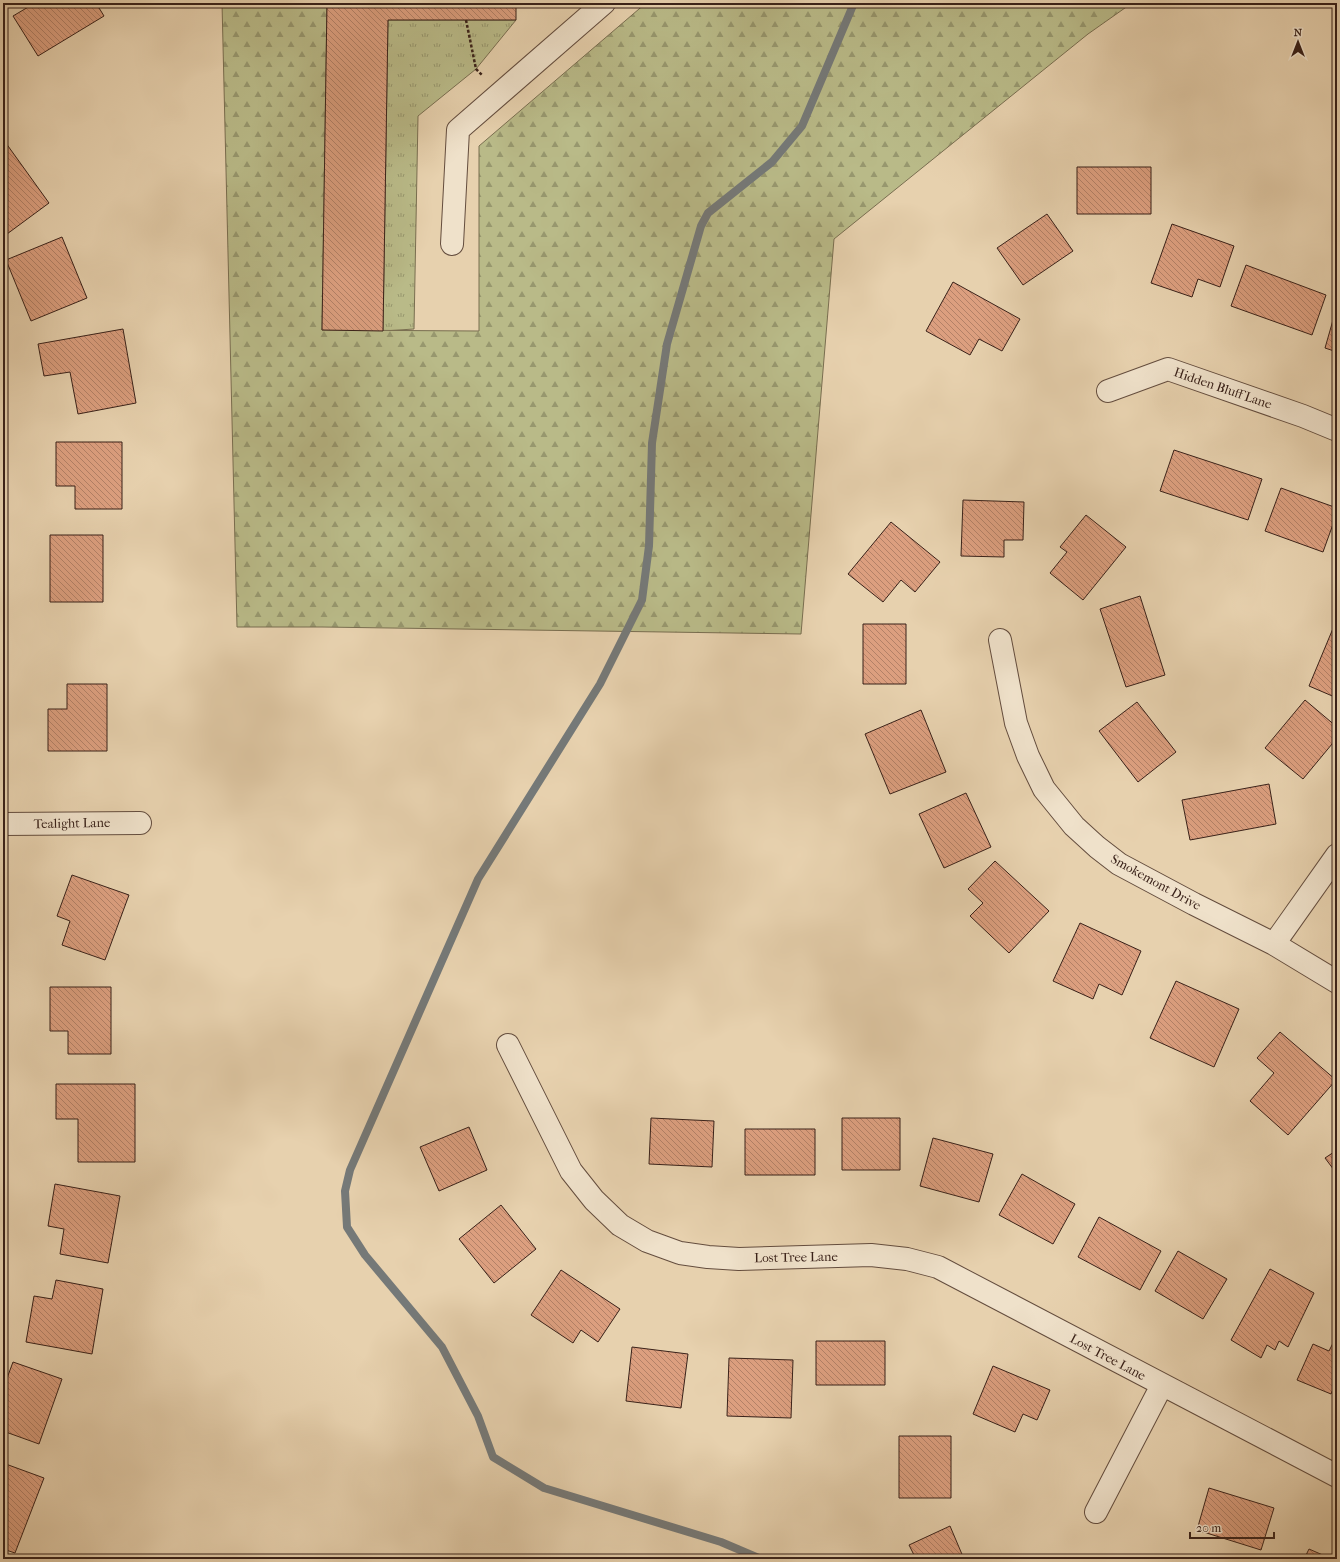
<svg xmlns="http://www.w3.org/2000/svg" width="1340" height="1562" viewBox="0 0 1340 1562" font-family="'IM FELL French Canon',serif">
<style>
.grass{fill:url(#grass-tufts);stroke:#796e50}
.forest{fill:url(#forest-firs);stroke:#796e50}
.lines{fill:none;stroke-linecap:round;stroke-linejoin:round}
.stream{stroke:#757978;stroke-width:8}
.building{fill:url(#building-back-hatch);stroke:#392119}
.minor-casing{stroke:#644d3e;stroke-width:24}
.path{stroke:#392119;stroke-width:2.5;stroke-dasharray:3 2;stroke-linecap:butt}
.minor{stroke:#efe1ca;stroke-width:22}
.labels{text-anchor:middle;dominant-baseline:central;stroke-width:3;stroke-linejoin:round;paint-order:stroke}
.street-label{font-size:13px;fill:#392119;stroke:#efe1ca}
</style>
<defs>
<pattern id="grass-tufts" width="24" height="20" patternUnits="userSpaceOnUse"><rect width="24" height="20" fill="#b9ba88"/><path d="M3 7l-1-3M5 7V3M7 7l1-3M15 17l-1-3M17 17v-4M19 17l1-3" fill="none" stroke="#97976e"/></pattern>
<pattern id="forest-firs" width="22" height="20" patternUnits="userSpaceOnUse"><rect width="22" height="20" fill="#b9ba88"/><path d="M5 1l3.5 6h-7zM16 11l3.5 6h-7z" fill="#97976e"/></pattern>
<pattern id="building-back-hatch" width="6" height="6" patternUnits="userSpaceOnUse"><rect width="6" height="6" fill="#dc9f7f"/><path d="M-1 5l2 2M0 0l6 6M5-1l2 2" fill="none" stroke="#b38167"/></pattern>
</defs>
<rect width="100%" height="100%" fill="#e7d1ae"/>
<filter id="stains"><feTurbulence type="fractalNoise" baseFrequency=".005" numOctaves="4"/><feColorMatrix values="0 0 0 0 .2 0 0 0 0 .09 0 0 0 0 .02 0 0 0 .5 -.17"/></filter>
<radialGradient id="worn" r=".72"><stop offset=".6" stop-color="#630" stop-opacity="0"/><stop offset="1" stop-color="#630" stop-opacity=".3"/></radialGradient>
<!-- grass -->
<path class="grass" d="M388,20H516L476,69L418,116L414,329L383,331Z"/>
<!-- forest -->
<path class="forest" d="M222,3H327L322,330L479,331V146L646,3H1132L1088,34L834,239L801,634L322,627H237Z"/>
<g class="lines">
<!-- stream -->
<path class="stream" d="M761,1559L721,1542L544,1488L493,1457L478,1416L442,1347L365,1255L347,1227L345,1191L350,1170L478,879L600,684L642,600L649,546L652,443L667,344L701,226L708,213L772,162L802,126L854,3"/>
</g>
<!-- building -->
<path class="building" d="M35,3H96L104,16L38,56L13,16Z
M327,3H516V20H388L383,331L322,330Z
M3,139L49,203L7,234L3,229Z
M1077,167H1151V214H1077Z
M1047,214L1073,251L1023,285L997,248Z
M1172,224L1234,246L1220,287L1198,279L1192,297L1151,283Z
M62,237L87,298L31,321L6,260Z
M1246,265L1326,295L1312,335L1231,306Z
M953,282L1020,319L1002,351L979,339L970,355L926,331Z
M1337,306V352L1325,348Z
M123,329L136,403L78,414L70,372L44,376L38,344Z
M56,442H122V509H75V486H56Z
M1174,450L1262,479L1248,520L1160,491Z
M1281,488L1337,508V513L1323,552L1265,531Z
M963,500L1024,502L1023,540H1004V557L961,556Z
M1086,515L1126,547L1083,600L1050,573L1067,552L1060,547Z
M891,522L940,562L915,592L901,580L883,602L848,574Z
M50,535H103V602H50Z
M1140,596L1165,675L1126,687L1100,609Z
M863,624H906V684H863Z
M1334,626L1337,627V698L1309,686Z
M67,684H107V751H48V709H67Z
M1305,700L1337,727V738L1303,779L1265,748Z
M1137,702L1176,752L1138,782L1099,731Z
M921,710L946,772L890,794L865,734Z
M1269,784L1276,824L1190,840L1182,800Z
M966,793L991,847L944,868L919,814Z
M995,861L1049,911L1009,953L970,916L983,903L968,889Z
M72,875L129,895L105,960L62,945L70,921L57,916Z
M1080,923L1141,951L1122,995L1099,984L1093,999L1053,981Z
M1176,981L1239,1009L1214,1067L1150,1038Z
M50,987H111V1054H68V1031H50Z
M1280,1032L1336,1080L1288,1135L1250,1101L1274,1073L1257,1058Z
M56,1084H135V1162H78V1119H56Z
M651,1118L714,1121L712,1167L649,1164Z
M842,1118H900V1170H842Z
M469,1127L487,1170L439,1191L420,1147Z
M745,1129H815V1175H745Z
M933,1138L993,1154L979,1202L920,1186Z
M1337,1150V1174L1325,1158Z
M1022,1174L1075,1204L1053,1244L999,1215Z
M55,1184L120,1196L108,1263L60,1254L64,1229L48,1226Z
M501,1205L536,1249L494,1283L459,1239Z
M1099,1217L1161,1251L1140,1290L1078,1257Z
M1178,1251L1227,1279L1203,1319L1155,1291Z
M1270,1269L1314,1293L1288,1347L1279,1341L1275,1350L1267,1345L1261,1358L1231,1340Z
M561,1270L620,1309L598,1342L581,1330L573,1343L531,1315Z
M56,1280L103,1289L92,1354L26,1342L34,1296L52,1299Z
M1337,1335V1380L1331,1394L1297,1380L1313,1344L1329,1351Z
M816,1341H885V1385H816Z
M632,1347L688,1354L681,1408L626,1401Z
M729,1358L793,1360L791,1418L727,1416Z
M13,1362L62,1379L39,1444L3,1431V1389Z
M993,1366L1050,1390L1037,1420L1023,1414L1015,1432L973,1414Z
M899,1436H951V1498H899Z
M3,1463L44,1478L15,1553L3,1549Z
M1209,1488L1274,1508L1261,1550L1197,1530Z
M950,1526L964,1559H916L909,1545Z
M1309,1549L1332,1559H1304Z"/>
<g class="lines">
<defs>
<path id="minor" d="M452,244L458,130L604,3
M1108,391L1168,369L1303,416L1337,430
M1000,640L1016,723L1028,756L1044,789L1074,826L1097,847L1119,864L1194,904L1274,944L1337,982
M3,824L140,823
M1274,944L1337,855
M508,1045L571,1171L594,1200L620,1225L647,1241L680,1253L708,1257L739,1259L871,1255L907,1259L938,1267L1337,1476
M1096,1512L1162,1385"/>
</defs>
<!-- minor casing -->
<use href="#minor" class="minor-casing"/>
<!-- path -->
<path class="path" d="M466,20L476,69L483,76"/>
<!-- minor -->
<use href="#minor" class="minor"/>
</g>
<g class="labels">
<!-- street labels -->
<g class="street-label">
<text transform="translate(1223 388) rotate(19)">Hidden Bluff Lane</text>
<text transform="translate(72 823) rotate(-1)">Tealight Lane</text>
<text transform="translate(1156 882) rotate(29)">Smokemont Drive</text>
<text transform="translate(796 1257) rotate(-1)">Lost Tree Lane</text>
<text transform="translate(1108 1357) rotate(28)">Lost Tree Lane</text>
</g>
</g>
<!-- margin -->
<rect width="1340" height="1562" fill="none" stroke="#e7d1ae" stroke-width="16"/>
<rect x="4" y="4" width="1332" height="1554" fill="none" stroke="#392119" stroke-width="2"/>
<rect x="8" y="8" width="1324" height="1546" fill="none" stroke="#392119"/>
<!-- north arrow -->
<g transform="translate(1298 42)" stroke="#efe1ca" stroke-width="3" paint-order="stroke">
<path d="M0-3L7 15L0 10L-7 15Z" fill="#392119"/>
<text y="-6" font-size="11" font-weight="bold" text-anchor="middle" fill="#392119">N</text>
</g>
<!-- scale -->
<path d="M1190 1532v6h84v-6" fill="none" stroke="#392119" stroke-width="2"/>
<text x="1196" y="1532" font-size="12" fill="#392119" stroke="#efe1ca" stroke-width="3" paint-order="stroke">20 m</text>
<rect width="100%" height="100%" filter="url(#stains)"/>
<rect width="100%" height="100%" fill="url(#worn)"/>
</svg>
